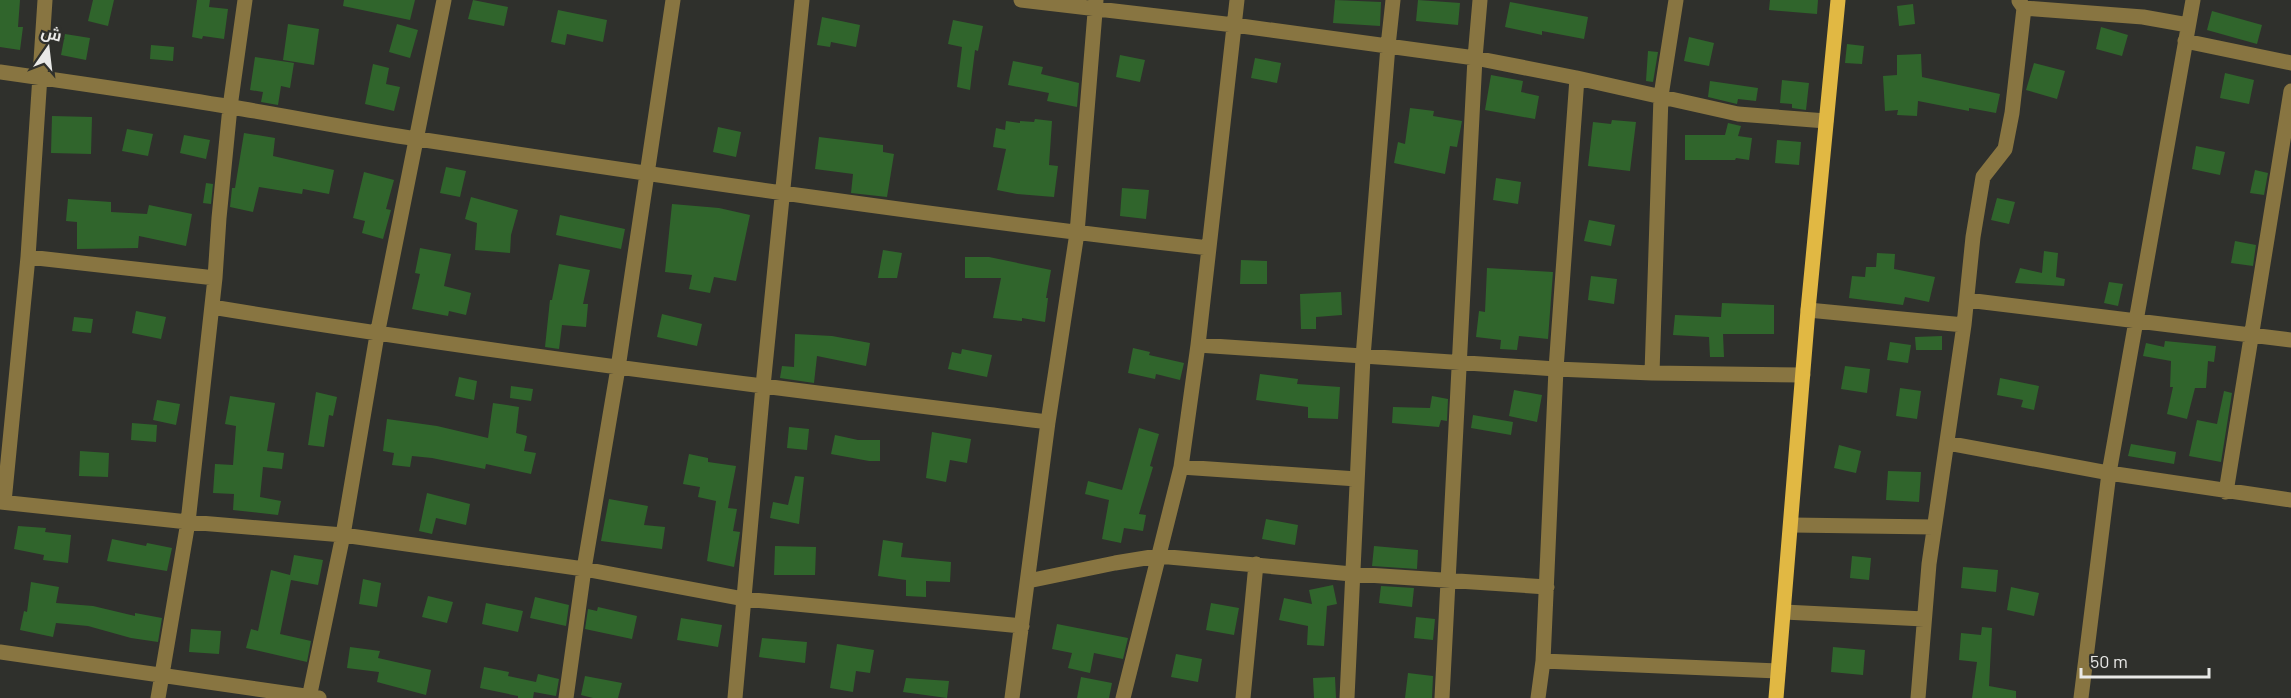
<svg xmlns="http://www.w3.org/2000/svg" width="2291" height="698" viewBox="0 0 2291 698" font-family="Barlow,Cairo,sans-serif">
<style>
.building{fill:#30652c}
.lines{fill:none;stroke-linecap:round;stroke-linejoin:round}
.minor{stroke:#887541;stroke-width:15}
.major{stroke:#e1b843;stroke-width:15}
</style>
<rect width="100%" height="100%" fill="#2f302c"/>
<!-- building -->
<path class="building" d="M0,0H20L18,27H23L20,50L0,47Z
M93,0H114L108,26L88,21Z
M197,0H210L209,7L228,9L224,39L203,36L202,39L192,37Z
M344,0H415L410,20L343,6Z
M473,0L508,7L504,26L468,19Z
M1335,0L1381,2L1380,26L1333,23Z
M1418,0L1460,3L1458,25L1416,21Z
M1770,0H1818L1817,14L1769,10Z
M1510,2L1588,17L1584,39L1542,31V35L1505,27Z
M1913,4L1915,24L1899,26L1897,6Z
M558,10L607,20L603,42L567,34L565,45L551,42Z
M2212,11L2262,25L2257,44L2207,30Z
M822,17L860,25L856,47L831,42L830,47L817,45Z
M953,20L983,26L978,51L975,50L970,90L957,87L962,47L948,44Z
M288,24L319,29L314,65L283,60Z
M397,24L418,30L410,58L389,52Z
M2101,27L2128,35L2122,56L2096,49Z
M65,34L90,38L86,60L61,55Z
M1689,37L1714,43L1709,66L1684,61Z
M1847,44L1864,46L1862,64L1845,63Z
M151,45L174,47L173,61L150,59Z
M1648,51L1658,52L1653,82L1646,81Z
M1921,54L1922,77L2000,94L1996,113L1969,108V111L1918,101L1917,116L1897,115L1898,110L1885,111L1883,76L1897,75V55Z
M1120,55L1145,60L1140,82L1116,77Z
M255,57L294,63L290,88L281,86L278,105L261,102L263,92L250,90Z
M1255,58L1281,63L1277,83L1251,78Z
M1013,61L1043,67L1041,74L1079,83L1077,107L1047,101L1049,93L1008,85Z
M2034,63L2065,71L2057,99L2026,90Z
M373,64L389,68L386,84L400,87L394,111L365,104Z
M2225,73L2254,80L2249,104L2220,98Z
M1491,75L1523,81L1521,92L1539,96L1535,119L1485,110Z
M1782,80L1809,83L1806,110L1792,108V104L1780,103Z
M1710,81L1758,88L1756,101L1738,99L1737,104L1708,97Z
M1410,108L1434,111L1433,116L1462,121L1457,147L1450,146L1445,174L1394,163L1398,142L1405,144Z
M52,116L92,117L91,154L51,153Z
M1035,119L1052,121L1049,165L1058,166L1054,197L1017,194L997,190L1006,149L993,147L996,128L1005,130L1006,121L1020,123V121L1034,122Z
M1612,120L1636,122L1630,171L1588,166L1593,122L1611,124Z
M1728,123L1741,126L1738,136L1752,138L1749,160L1736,158L1735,160H1685V135H1725Z
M718,127L741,132L736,157L713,152Z
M127,129L153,134L148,156L122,151Z
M244,133L275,138L273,156L334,170L329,194L303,189L302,194L259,187L253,212L230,207L232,188H235Z
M184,135L210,140L206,159L180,153Z
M819,137L883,145V152L894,154L887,197L851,193L853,174L815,169Z
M1777,140L1801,142L1799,165L1775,163Z
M2196,146L2225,152L2220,175L2192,169Z
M446,167L466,171L460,197L440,193Z
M2255,170L2268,173L2264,195L2250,193Z
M364,172L394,180L386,209L391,210L383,239L362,233L365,221L353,218Z
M1496,178L1521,182L1518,204L1493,200Z
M206,183L213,184L211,204L203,203Z
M1122,188L1149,190L1146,219L1120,216Z
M471,197L518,210L511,235L510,253L475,250L477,223L465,219Z
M1997,198L2015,202L2009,224L1991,220Z
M68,199L111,202V212L147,214L149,205L192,214L186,246L139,236L138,248L77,249V222L66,221Z
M672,204L719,208L750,215L736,281L714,277L710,293L689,289L692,275L665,272Z
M560,215L625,229L621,249L556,235Z
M1589,220L1615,225L1611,246L1584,241Z
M2235,241L2256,245L2253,266L2231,263Z
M420,248L451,254L444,286L471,293L466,315L449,311L448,316L412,309L420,274L415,273Z
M883,250L902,253L897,278H878Z
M2044,251L2058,253L2056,277L2065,279L2064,286L2015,283L2020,268L2042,273Z
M1877,253L1895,254L1894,269L1935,277L1929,302L1905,297L1903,305L1849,298L1852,276L1865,277L1866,267H1876Z
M965,257H989L1051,270L1046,298H1048L1045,322L1022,318V321L993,318L1001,278H965Z
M1241,260L1267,261V284H1240Z
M559,264L590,270L583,304H588L586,327L562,325L559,349L545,347L550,300H552Z
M1487,268L1553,272L1548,339L1519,336L1517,350L1500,349L1501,340L1476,337L1479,311L1485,312Z
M1591,276L1617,279L1614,304L1588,300Z
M2109,282L2123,284L2118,306L2104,303Z
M1341,292L1342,315L1316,317V329H1301L1300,294Z
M1722,303L1774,305V334H1723L1724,357H1710L1709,337L1673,335L1675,315L1721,317Z
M136,311L166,317L161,339L132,333Z
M662,314L702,324L697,346L657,337Z
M74,317L93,319L91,333L72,331Z
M795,334L832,336L870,343L866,366L817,356L814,383L780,378L782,366L794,367Z
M1942,336V350H1916L1915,337Z
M2165,341L2216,346L2214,362L2208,361L2206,388H2195L2187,419L2167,414L2173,387H2170L2171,361L2143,356L2146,343L2164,347Z
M1890,342L1911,345L1908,363L1887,360Z
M1133,348L1150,352L1149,355L1184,363L1180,380L1156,374L1155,379L1128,373Z
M962,349L992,355L987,377L948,369L952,352L961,354Z
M1845,366L1870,369L1867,393L1841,389Z
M1260,374L1298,379L1297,384L1340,387L1338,419L1308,418V407L1256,400Z
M459,377L477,381L474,400L455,396Z
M2000,378L2039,386L2034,410L2021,407L2023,400L1997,395Z
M511,386L533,389L531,401L510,398Z
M1900,388L1921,391L1917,419L1896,416Z
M1514,390L1542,395L1537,422L1509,416Z
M2224,391L2232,393L2221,462L2189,456L2197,420L2217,424Z
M316,392L337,397L333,416L329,415L324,447L308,445Z
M230,396L275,403L267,451L284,453L282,469L263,467L260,497L281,501L278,515L233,510L234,494L213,493L215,464L233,465L236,426L225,424Z
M1432,396L1448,399L1447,421L1441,420L1439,427L1392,423L1393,407L1430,408Z
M157,400L180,404L176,425L153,420Z
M493,403L519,407L516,433L527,436L524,451L536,453L531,474L486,464L485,469L432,458L412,456L410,467L392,465L394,453L383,451L387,419L437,426L488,438Z
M1473,415L1513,422L1511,435L1471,428Z
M132,423L157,425L156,442L131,440Z
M789,427L809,429L807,450L787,448Z
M1139,428L1159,434L1150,466L1153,467L1139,514L1146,515L1143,531L1124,528L1121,543L1102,539L1109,500L1085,494L1088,481L1122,490Z
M932,432L971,439L967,463L950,460L946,482L926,478Z
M835,435L858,440H880V461H869L831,454Z
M2131,444L2176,452L2174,464L2128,456Z
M1839,445L1861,451L1856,473L1834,468Z
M80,451L109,453L108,477L79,476Z
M689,454L708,458V462L736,466L728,508L737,509L733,531L740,532L734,567L707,561L716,501L698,497L700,487L683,484Z
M1888,471L1921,472L1919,502L1886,500Z
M795,476L804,477L799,524L770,518L773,502L788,505Z
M427,493L470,504L466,525L436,518L432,534L419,531Z
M609,499L648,506L644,525L665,527L662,549L601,541Z
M1266,519L1298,525L1295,545L1262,539Z
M18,526L46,528L45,532L71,535L68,563L43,560L44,555L14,549Z
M112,539L146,546L147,543L172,548L167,571L107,561Z
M883,540L903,543L901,557L951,562L950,582L926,581V597L906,596V580L878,576Z
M775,546L816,547L815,575H774Z
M1374,546L1418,550L1417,569L1372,566Z
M294,555L323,560L318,585L291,580L280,634L311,641L307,662L246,648L251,629L258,631L271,570L290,575Z
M1852,556L1871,558L1869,580L1850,578Z
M1963,567L1998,570L1996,592L1961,588Z
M363,579L381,583L377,607L359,604Z
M31,582L59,587L56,603L93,606L135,616V613L162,618L158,642L131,638L88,626L56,623L53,637L20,630L24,611L27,612Z
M1333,585L1337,604L1327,606L1324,646L1307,645L1308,626L1279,620L1284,598L1312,604L1309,590Z
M1381,586L1414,588L1412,607L1379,603Z
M2011,587L2039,593L2034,616L2007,610Z
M428,596L453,602L447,623L422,617Z
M535,597L569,605L566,626L530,618Z
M486,603L523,611L518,632L482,624Z
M1211,603L1239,608L1234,635L1206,630Z
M598,607L637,616L632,639L585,629L588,609L597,611Z
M1416,617L1435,619L1433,640L1414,638Z
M681,618L722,625L718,647L677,640Z
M1057,624L1128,638L1123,659L1094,653L1090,673L1068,668L1072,653L1052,649Z
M1982,627L1992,628L1989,686L2016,691V698H1972L1977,662L1959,660L1961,633L1981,635Z
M191,629L221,631L219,654L189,652Z
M762,638L807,642L805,663L759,657Z
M837,644L874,650L870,673L856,671L853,692L830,688Z
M350,647L380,651L378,658L431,670L426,695L377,682L379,672L347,668Z
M1833,647L1865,650L1863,675L1831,672Z
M1176,654L1202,659L1198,682L1171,677Z
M484,667L509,672L508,676L536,682L538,674L559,679L556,696L534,692L533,698H518V696L480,688Z
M1408,673L1433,676L1432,698H1405Z
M585,676L622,683L618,698H593L581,695Z
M1081,677L1112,683L1109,698H1077Z
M1335,677L1336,698H1314L1313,678Z
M906,678L949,681L947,698L903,692Z"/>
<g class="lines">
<!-- minor -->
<path class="minor" d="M1021,0L1234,25L1475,58L1577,78L1738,114L1826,121
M2019,1L2024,8L2143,17L2188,25
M2185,41L2291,63
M0,72C77,83 154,94 231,107C293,117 356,130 418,139C681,179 945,218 1209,248
M28,257L215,278
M1967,300L2291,340
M212,307C490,353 769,387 1048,422
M1808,310L1964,325
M1198,345L1556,369L1652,373L1803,375
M1652,373L1661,96L1676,0
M1947,443L2109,473L2291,500
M1181,467L1357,479
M2226,492L2291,91
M0,502L188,522L343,535L584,569L744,599L1022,626
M4,502L28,257L45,0
M1792,525L1934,527
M1028,581L1115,563L1158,556L1352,574L1547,587
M1784,612L1924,619
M0,652L319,698
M1543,661L1778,671
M158,698L188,522L215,278L219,218L230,107L245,0
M309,698L343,535L377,335L444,0
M566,698L584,569L618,368L673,0
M735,698L763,386L802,0
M1012,698L1048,422L1077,233L1096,0
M1123,698L1181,467L1198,345L1237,0
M1243,698L1256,564
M1347,698L1363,357L1388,46L1393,0
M1442,698L1475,58L1480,0
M1538,698L1543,661L1556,369L1577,78
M1918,698L1929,564L1964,325L1973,237L1983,177L2005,149L2012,113L2024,8
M2081,698L2109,473L2193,0"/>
<!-- major -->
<path class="major" d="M1776,698L1808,310L1838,0"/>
</g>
<!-- north arrow -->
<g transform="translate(48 48) rotate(14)" stroke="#2f302c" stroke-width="4.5" paint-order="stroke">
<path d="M0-4.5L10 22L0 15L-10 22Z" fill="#e9e9e7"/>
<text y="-9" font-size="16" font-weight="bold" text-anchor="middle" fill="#e9e9e7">ش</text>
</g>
<!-- scale -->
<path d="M2081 668v9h128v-9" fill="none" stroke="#e9e9e7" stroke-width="3"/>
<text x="2090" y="668" font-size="18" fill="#e9e9e7" stroke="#2f302c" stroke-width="4.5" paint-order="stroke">50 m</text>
</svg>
